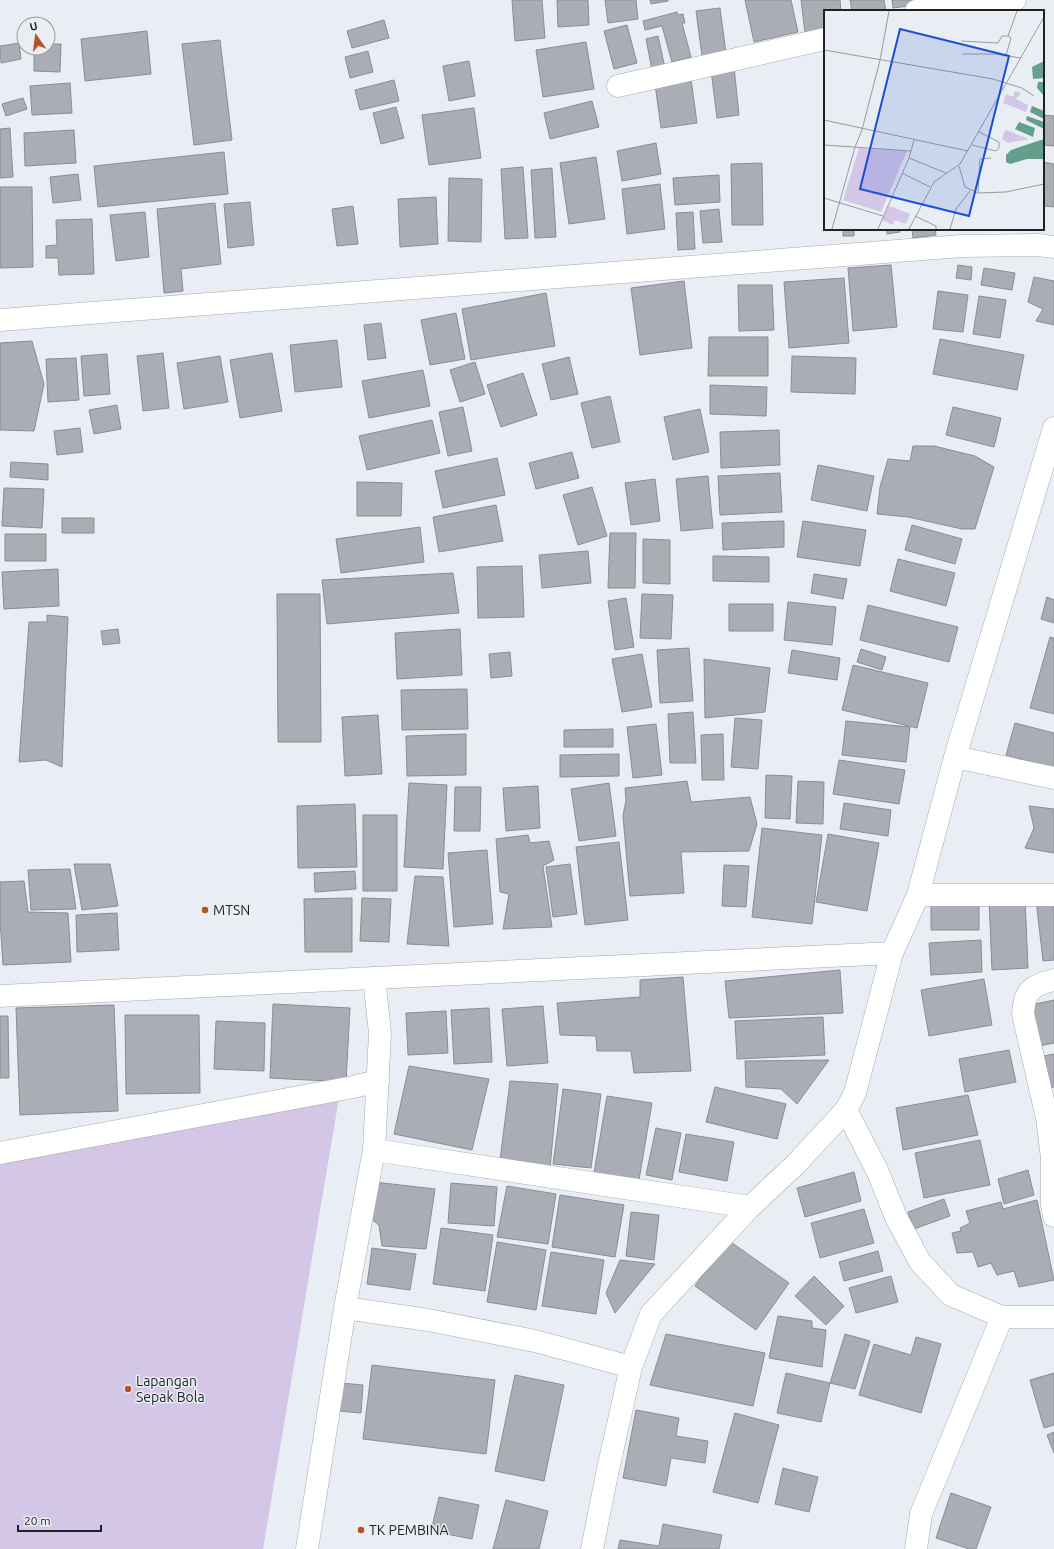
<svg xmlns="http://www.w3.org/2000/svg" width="1054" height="1549" viewBox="0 0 1054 1549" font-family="Ubuntu,sans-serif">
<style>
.green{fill:#d3c6e6}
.building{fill:#abadb4;stroke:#8b8d94}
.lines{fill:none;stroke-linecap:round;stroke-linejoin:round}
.street-casing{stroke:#a4aaaf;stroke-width:23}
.street{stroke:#fff;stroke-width:22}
.poi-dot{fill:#b85226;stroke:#e8eef3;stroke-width:1.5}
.labels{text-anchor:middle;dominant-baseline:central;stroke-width:3;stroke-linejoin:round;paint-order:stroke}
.poi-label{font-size:14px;fill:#1f2123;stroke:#e8eef3;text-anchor:start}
.inset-road{fill:none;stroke:#989ca0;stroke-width:1}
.view{fill:#1d4ed8;fill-opacity:0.15;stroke:#1d4ed8;stroke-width:2}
.inset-edge{fill:none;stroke:#1f2123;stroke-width:2}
</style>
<rect width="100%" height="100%" fill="#e8eef3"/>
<!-- green -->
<path class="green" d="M340,1092L263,1549H0V1157Z"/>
<!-- building -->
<path class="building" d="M512,0H542L545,38L515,41Z
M557,0H588L589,25L558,27Z
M605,0H636L638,19L608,23Z
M650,0H668V1L651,4Z
M745,0H791L798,32L754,42Z
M801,0H840L841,11H825V30L805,33Z
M850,0H884L886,11H852Z
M892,0H916L917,5L893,8Z
M720,8L726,53L702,56L696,11Z
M677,12L678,15L683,14L685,23H682L691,57L672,62L662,26L645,30L643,21Z
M384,20L389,38L352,48L347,31Z
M627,25L637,63L614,69L604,31Z
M147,31L151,74L85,81L81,39Z
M658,36L665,68L652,70L646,39Z
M220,40L232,140L194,145L182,44Z
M586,42L594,89L543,97L536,50Z
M19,43L21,59L1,63L0,46Z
M48,44H61L60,72L34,71V48H48Z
M368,51L373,72L350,78L345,57Z
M469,61L475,96L449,101L443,66Z
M734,67L739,115L717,118L711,70Z
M691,79L697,123L661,128L655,84Z
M394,80L399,101L360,110L355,90Z
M70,83L72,113L32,115L30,86Z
M23,98L27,109L6,116L2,104Z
M592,101L599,127L550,139L544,113Z
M396,107L404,138L381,144L373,113Z
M474,108L481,158L429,165L422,115Z
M1043,115L1054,116V146L1043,145Z
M10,128L13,177L0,178V129Z
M74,130L76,163L25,166L24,133Z
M656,143L661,174L622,181L617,151Z
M224,152L228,194L98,207L94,166Z
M596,157L605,219L569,224L560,163Z
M1043,162L1054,164V207L1043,206Z
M762,163L763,225H732L731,164Z
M523,167L528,238L505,239L501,169Z
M552,168L556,237L535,238L531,170Z
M78,174L81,200L53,203L50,177Z
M719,175L720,202L675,205L673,178Z
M449,178L482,179L481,242L448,241Z
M660,184L665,229L627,234L622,189Z
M0,187H32L33,267L0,268Z
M436,197L438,244L400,247L398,199Z
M250,202L254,245L228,248L224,204Z
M215,203L221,264L181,269L183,291L164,293L157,209Z
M353,206L358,244L337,246L332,209Z
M719,209L722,242L703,243L700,211Z
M145,212L149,257L116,261L110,215Z
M693,212L695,249L678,250L676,213Z
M92,219L94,274L59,275L58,258H46V246L57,245L56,220Z
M843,229H854V236H843Z
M887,229H899L900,232L887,234Z
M912,229H935L936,235L913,238Z
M891,265L897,327L853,331L848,268Z
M958,265L972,267L971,280L956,278Z
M984,268L1015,273L1012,290L981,285Z
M1034,277L1054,281V325L1036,321L1043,309L1028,302Z
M844,278L849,343L789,348L784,282Z
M684,281L692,348L640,355L631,288Z
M738,285H772L774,330L739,331Z
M938,291L968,295L963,332L933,329Z
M546,293L555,346L471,360L462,309Z
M979,296L1006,300L1000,338L973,334Z
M456,313L465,359L430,365L421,320Z
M381,323L386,358L368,360L364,325Z
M709,337H768V376H708Z
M940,339L1024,355L1017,390L933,374Z
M337,340L342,387L295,392L290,345Z
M32,341L44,384L34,431L0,430V343Z
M163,353L169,408L143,411L137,356Z
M272,353L282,411L240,418L230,360Z
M107,354L110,394L84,396L81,356Z
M220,356L228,402L184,409L177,363Z
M792,356L856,358L855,394L791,392Z
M569,357L578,394L551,400L542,364Z
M76,358L79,400L48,402L46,359Z
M475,362L485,394L460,402L450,370Z
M423,370L430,406L369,418L362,381Z
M523,373L537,415L501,427L487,385Z
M710,385L767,387L766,416L710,414Z
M610,396L620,442L592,448L581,403Z
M117,405L121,429L94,434L89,410Z
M463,407L472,451L448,456L439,412Z
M953,407L1001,418L994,447L946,435Z
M700,409L709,452L673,460L664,417Z
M432,420L440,453L367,470L359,436Z
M80,428L83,452L57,455L54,431Z
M779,430L780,465L721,468L720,432Z
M913,446H934L975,456L994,467L975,529H962L908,517L877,514L880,487L888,459L910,461Z
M572,452L579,478L536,489L529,463Z
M497,458L505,495L443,508L435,471Z
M11,462L48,464V480L10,477Z
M818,465L874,476L867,511L811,500Z
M780,473L782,512L720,515L718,476Z
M708,476L713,528L681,531L676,479Z
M655,479L660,521L631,525L625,483Z
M357,482L402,483L401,516H357Z
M592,487L607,536L578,545L563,495Z
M4,488L44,489L42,528L2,526Z
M496,505L503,541L439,552L433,517Z
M62,518H94V533H62Z
M784,521V547L723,550L722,523Z
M803,521L866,530L860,566L797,557Z
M912,525L962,539L955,564L905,550Z
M420,527L424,562L341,573L336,539Z
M610,533H636L635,588H608Z
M5,534H46V561H5Z
M643,539L670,540V584L643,583Z
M588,551L591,583L542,588L539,555Z
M713,556L769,557V582L713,581Z
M898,559L955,573L946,606L890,591Z
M522,566L524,617L478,618L477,567Z
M58,569L59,606L4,609L2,572Z
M453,573L459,613L327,624L322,580Z
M814,574L847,579L843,599L811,593Z
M277,594H320L321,742H278Z
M642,594L673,595L671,639L640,638Z
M1047,597L1054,600V623L1041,619Z
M626,598L634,647L615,650L608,601Z
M788,602L836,607L832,645L784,640Z
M729,604H773V631H729Z
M868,605L958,627L949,662L860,640Z
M47,615L68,617L62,767L46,760L19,762L29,622H47Z
M118,629L120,643L103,645L101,631Z
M460,629L462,675L397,679L395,633Z
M1050,637L1054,638V714L1030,708Z
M689,648L693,701L660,703L657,650Z
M861,649L886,657L882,670L857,662Z
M792,650L840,658L837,680L788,673Z
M510,652L512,676L491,678L489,654Z
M642,654L652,707L622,712L612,659Z
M704,659L770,668L765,712L705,718Z
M853,665L928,683L917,728L842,710Z
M467,689L468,729L402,730L401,690Z
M693,712L696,763H670L668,714Z
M378,715L382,774L345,776L342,717Z
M735,718L762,720L758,769L731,767Z
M846,721L910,727L906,762L842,755Z
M1015,723L1054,733V768L1006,755Z
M656,724L662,775L633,778L627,727Z
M613,729V747H564V730Z
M466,734V775L407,776L406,736Z
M723,734L724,780H702L701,735Z
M619,754V776L560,777V755Z
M839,760L905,770L899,804L833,794Z
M766,775L792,776L790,819L765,818Z
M687,781L691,802L750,797L757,824L749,851L681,852L684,893L630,896L623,816L626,800L625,788Z
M798,781L824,782L823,824L796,823Z
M409,783L447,785L443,869L404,867Z
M609,783L616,836L579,841L571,789Z
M538,786L540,828L506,831L503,788Z
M455,787H481L480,831H454Z
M844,803L891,810L888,836L840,829Z
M355,804L357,867L298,868L297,806Z
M1029,806L1054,809V853L1025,848L1034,828Z
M363,815H397V891H363Z
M762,828L822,835L812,924L752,917Z
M828,834L879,843L867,911L816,902Z
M528,835L530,843L549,841L554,860L543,866L552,927L503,929L509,894L500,892L496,839Z
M619,842L628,920L585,925L576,847Z
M487,850L493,924L454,927L448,853Z
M74,864H110L118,906L82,910Z
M570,864L577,914L553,917L546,867Z
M724,865L749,866L746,907L722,906Z
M70,869L76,909L31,910L28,870Z
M355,871L356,889L315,892L314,873Z
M415,876L443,877L449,946L407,944Z
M24,881L28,912L68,913L71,962L3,965L0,920V882Z
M931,896H979V930H931Z
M1025,897L1028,968L992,970L989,899Z
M352,898V952H305L304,899Z
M362,898L391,899L389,942L360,941Z
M1054,898V960L1043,961L1036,900Z
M117,913L119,950L77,952L76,915Z
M981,940L982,972L931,975L929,943Z
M840,970L843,1013L729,1018L725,981Z
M683,977L691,1071L634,1073L631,1051H597L596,1036L560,1035L557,1003L640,997V980Z
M984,979L992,1025L929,1036L921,990Z
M1054,1000V1043L1039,1046L1030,1005Z
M273,1004L350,1008L346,1082L270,1078Z
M114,1005L118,1111L20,1115L16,1008Z
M543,1006L548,1063L507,1066L502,1009Z
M489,1008L492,1062L454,1064L451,1010Z
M446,1011L448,1053L408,1055L406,1013Z
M125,1015H199L200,1093L126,1094Z
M0,1016H8L9,1078H0Z
M823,1017L825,1055L737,1059L735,1021Z
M216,1021L265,1023L264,1071L214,1069Z
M1009,1050L1016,1082L965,1092L959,1059Z
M1054,1054V1087L1051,1088L1044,1056Z
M829,1060L797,1104L781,1089L746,1087L745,1061Z
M409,1066L489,1079L472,1150L394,1134Z
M510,1081L558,1084L550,1168L500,1160Z
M715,1087L786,1104L777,1139L706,1122Z
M563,1089L601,1094L591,1168L553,1164Z
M968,1095L978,1135L903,1150L896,1108Z
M607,1096L652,1103L639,1180L594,1173Z
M656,1128L681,1133L672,1180L646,1175Z
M686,1134L734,1142L727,1181L679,1172Z
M980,1140L990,1185L924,1198L915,1153Z
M1028,1170L1034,1195L1004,1204L998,1179Z
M854,1172L861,1201L805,1217L797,1188Z
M374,1182L435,1189L426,1249L382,1246L379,1225L370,1218Z
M451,1183L497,1187L494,1226L448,1223Z
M507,1186L556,1194L548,1244L497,1237Z
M560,1195L624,1205L615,1257L552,1247Z
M944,1199L950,1216L914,1229L908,1212Z
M1037,1200L1054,1280L1019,1287L1014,1271L997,1275L991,1263L978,1267L973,1252L957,1253L952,1233L961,1231L960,1228L970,1223L966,1211L1001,1202L1003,1209Z
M864,1209L874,1243L820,1258L811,1223Z
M631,1212L659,1215L654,1260L626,1256Z
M441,1228L493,1235L485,1291L433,1284Z
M728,1240L789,1283L756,1330L695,1286Z
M497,1242L546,1250L536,1310L487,1302Z
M372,1248L416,1254L410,1290L367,1284Z
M878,1251L883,1271L844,1281L839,1262Z
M551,1252L604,1260L596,1314L542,1306Z
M620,1260L655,1264L615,1313L606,1293Z
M814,1276L844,1306L826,1325L795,1296Z
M891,1276L898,1302L856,1313L849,1288Z
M778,1316L812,1321V1328L826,1330L822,1367L769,1358Z
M666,1334L765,1353L753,1406L650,1385Z
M845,1334L870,1341L855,1389L830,1383Z
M916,1337L941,1344L921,1413L859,1395L874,1344L911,1355Z
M372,1365L495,1380L486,1454L363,1439Z
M786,1373L830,1383L821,1422L777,1413Z
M1054,1373V1425L1044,1428L1030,1380Z
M515,1375L564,1385L544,1481L495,1471Z
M341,1383L363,1385L361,1413L338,1411Z
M636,1410L679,1418L676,1436L708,1441L705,1463L671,1458L666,1486L623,1478Z
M735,1413L779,1425L758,1503L713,1492Z
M1054,1432V1453L1047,1435Z
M783,1468L818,1477L809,1512L775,1504Z
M951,1493L991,1507L976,1549H969L936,1538Z
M439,1497L479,1505L472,1539L431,1531Z
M506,1500L548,1511L539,1549H493Z
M663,1524L722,1535L719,1549H618L620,1540L659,1546Z"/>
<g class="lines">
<defs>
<path id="street" d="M916,11L948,5L1015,0
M618,86L825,39
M0,320L962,246L1038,245L1054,247
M955,757L1054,778
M918,895H1054
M1054,980C1032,985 1024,991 1023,1014L1047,1118L1052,1158V1205L1054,1216
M0,996L892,953
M846,1110L877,1170L896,1217L920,1262L951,1295L1002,1317H1054
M374,1150L750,1207
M0,1153L353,1087L378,1081
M345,1308L428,1320L535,1341L631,1367
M307,1549L345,1308L374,1150L380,1033L374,978
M592,1549L608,1469L631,1367L651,1314L750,1207L795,1165L846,1110L855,1093L892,953L918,895L955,757L1054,428
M916,1549L921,1514L1002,1317"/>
</defs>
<!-- street casing -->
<use href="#street" class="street-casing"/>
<!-- street -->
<use href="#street" class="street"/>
</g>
<!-- markers -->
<g class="poi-dot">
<circle cx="205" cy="910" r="4"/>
<circle cx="128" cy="1389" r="4"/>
<circle cx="361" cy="1530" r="4"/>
</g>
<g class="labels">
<!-- poi labels -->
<g class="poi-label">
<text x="213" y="910">MTSN</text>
<text x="136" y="1381">Lapangan<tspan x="136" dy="16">Sepak Bola</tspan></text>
<text x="369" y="1530">TK PEMBINA</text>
</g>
</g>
<!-- overview -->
<g transform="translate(824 10)">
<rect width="220" height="220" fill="#e8eef3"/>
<path d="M191,81L197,83L192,89L204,95L202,102L179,93L182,84L189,87ZM181,120H182L205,129L184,133L178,129ZM35,138L83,141L57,202L19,190ZM65,196L86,204L82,214L71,210L69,215L58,210Z" fill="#d3c6e6"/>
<path d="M220,51V68L209,69L208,57ZM214,72H220V86L213,78ZM208,96L220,101V109L206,102ZM203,106L220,112V119L202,110ZM195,112L211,118L209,127L191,119ZM220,129V149H203L186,154L182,152V145L187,140Z" fill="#649e8c"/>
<path class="inset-road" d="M184,26L193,1M137,31L174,33L178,26H184M0,40L169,69L198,78L210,86M138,44H171L197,48M182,45L187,28L184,26M0,110L144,141M0,135L87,141M148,135L172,141L175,138V132L155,122M85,148L122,163M135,156L141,177L154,183L182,182L220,174M78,163L106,177M154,183L156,149L167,148M0,188L59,206M91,206L112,216V219M8,219L31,137L38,120L56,50L65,1M54,219L85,148L90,130M85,219L110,172L136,154L220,7M126,219L132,199L146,181"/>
<path class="view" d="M76,19L185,46L145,206L36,179Z"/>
<rect width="220" height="220" class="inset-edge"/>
</g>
<!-- north arrow -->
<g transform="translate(36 36) rotate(346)"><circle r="19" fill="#e8eef3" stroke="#989ca0"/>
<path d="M0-3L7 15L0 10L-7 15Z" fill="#b85226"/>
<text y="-6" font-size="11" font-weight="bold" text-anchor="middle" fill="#1f2123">U</text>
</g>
<!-- scale -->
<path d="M18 1525v6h83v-6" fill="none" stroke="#1f2123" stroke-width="2"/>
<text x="24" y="1525" font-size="12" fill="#1f2123" stroke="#e8eef3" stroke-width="3" paint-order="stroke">20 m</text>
</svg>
